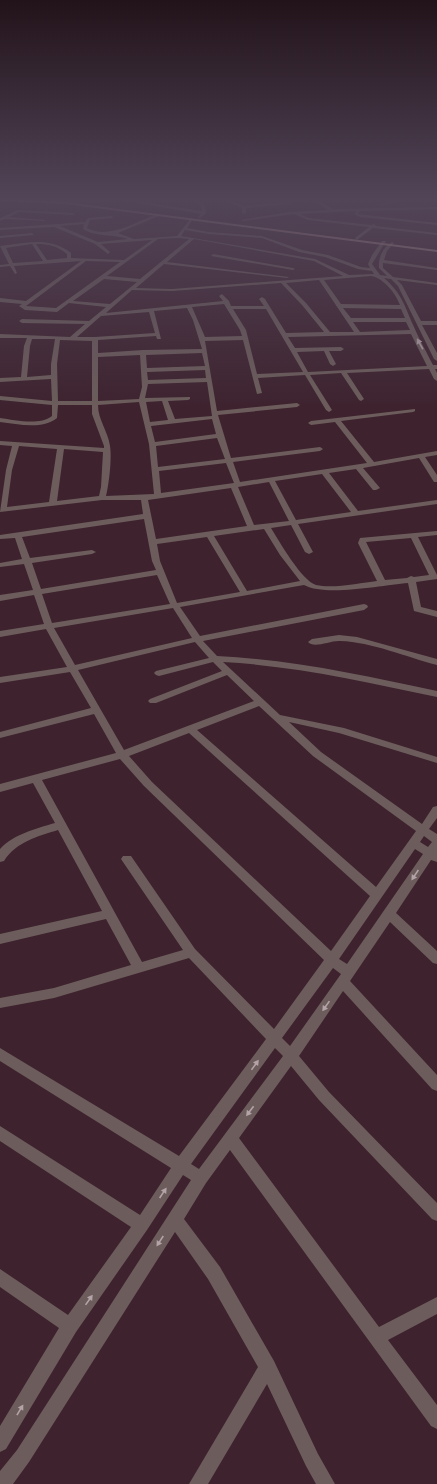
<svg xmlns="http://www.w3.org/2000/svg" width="437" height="1484" viewBox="0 0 437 1484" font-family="'Work Sans',sans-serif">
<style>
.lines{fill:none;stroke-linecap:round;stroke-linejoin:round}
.minor{fill:#6c5d5c;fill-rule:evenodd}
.major{fill:#ac8c8a;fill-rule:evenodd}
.oneway{fill:#b4a3a7}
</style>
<rect width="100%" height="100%" fill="#3e232f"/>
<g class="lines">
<!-- minor -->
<path class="minor" d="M54,199H59L51,203V201Z
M67,199H71L73,205H71Z
M115,199H123L202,211L201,206L193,199H197L205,206L206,213L200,218L198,217L201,214Z
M223,199H228L244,206L311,199L279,205L246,208V213L244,214L242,213V208Z
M311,199H316L333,209L437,207V209L360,211L358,214L437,223V225L360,217L354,214L356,211L300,214L309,218L371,225L374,224L376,226L437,233V235L373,228L357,240L355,238L369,227L308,220L294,214L243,221L241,220L289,212L328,210Z
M403,199H410L379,206L377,205Z
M18,210L73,213L75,214L73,215L19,212L9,217L46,220L44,221L5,219L0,221V218Z
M158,214L159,216L118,233L134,239L177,236L191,218L193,219L187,228L209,232L262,236L302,250L328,255L361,267L370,268L368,264L372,255L382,241H386L372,264L380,275L387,276L379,268C378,258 383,247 392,242L394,243L387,251L384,260L437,268V270L383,263V268L393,277L437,283V285L397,280L402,285L421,321H437V325H422L437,353V361L434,359L398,286L391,279L384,278C403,295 404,305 414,327C419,339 427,353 433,365H437V369H435L437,373V381L434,379L429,369L347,373L364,399L361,401L359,400L341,373L310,375L332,410L329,412L326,410L305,375L258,378L262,393L257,394L243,340L205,341L217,411L297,403L300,405L297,407L218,415L231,458L320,447L323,449L320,451L233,462L240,482L367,463L335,422L311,425L308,423L311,421L415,409V411L413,412L341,421L374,462L437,451V455L425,457L437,475V482H434L419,458L363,468L380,488L376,490H373L356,469L329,473L358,511L437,500V504L298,524L313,552L309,554L305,552L291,525L271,528C279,541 302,581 316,585C333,589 360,583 377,581L358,543L360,538L437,531V535L418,537L437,575V579L416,582L421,607L437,611V617L414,611L408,583C382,585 326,597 304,585L180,607L200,636L364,604L367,605L368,607L364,610L203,641L217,656C294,660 362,675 437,691V697C366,682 296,666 223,662L280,715L344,728L437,757V763L339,733L289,722L321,752L422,824L433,807L437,806V818L429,829L437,834V862L431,860L396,913L437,951V964L433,963L390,922L350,981L437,1075V1091L432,1089L343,991L299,1056L329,1092L437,1203V1221L432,1219L319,1100L291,1066L239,1138L379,1327L437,1297V1314L388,1340L437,1405V1429L431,1426L230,1150L206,1183L184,1219L220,1267L274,1361L318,1454L335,1484H316L306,1466L267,1384L208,1484H189L258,1367L208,1279L175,1232L29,1462L13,1484H0V1471L17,1450L191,1180L183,1175L147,1230L76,1332L6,1449L0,1452V1426L59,1328L0,1287V1269L68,1315L131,1227L0,1141V1126L140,1215L171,1168L0,1061V1048L179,1156L266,1039L189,958L54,998L0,1008V998L54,988L131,965L106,919L0,944V934L102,911L58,830C38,836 16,842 4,861L0,862V849C14,834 35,829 55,823L33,783L0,792V784L116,753L94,714L0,738V732L91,708L70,672L0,683V677L67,667L46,629L0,637V631L44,624L34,595L0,601V595L33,590L24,564L0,567V563L22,559L15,538L0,539V535L143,514L141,500H102L0,512L6,470L12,446L0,445V441L104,448V446L92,414V405H58L57,418C42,430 18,424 0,422V418C15,420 39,426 52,416V405L0,400V396L52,401L51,379L0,382V378L21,377L24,346L27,338H0V334L70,337L85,324L22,323L19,321L22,319L89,321L106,307L69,303L57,312L25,310L19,306L22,304L0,302V298L26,301L81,261L14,266L17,273L15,274L10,266L0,267V265L9,264L0,246C25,243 50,236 71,253V258L124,260L152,240L101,244L110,252L108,254L95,244L54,227L0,230V228L85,222L88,218L112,216L113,218L90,220L87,228C110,240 136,221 158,214ZM84,224L83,229C94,237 114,234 128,239L98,242L60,226ZM185,230L209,234L262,238L299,252L325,257L358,269L372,271L374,274L349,275L315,259L181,236ZM178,238L189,239L140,279L107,276L158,239ZM194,239L314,261L343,276L172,289L136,288L164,264L287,278L289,277L167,262ZM32,244L43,261L13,263L6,248ZM36,244C49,244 57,246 67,254V258L47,260ZM86,261L120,262L56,308L26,306ZM371,276C384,278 396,294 400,305L341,304L324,280ZM104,279L137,282L110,304L73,301ZM319,280L354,332H330L306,303L286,283ZM281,283L302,305L324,332L286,333L265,299L262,297L259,299L264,306H231L229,301L222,294L219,296L223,301L106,313L132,290L172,291ZM224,304L240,330L242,336L205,337L192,307ZM187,308L193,320L202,349L143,350L98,353V340L156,336L157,339H161L154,311ZM343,308L401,309L405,318H351ZM233,309H266L303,372L257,374L246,330ZM149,312L155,333L95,337H77L101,316ZM353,322H406L410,330L360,332ZM411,334L427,366L308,372L297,352L324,351L330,364L333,366L336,364L329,351H341L344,349L341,347L295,348L288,337ZM32,339H55L51,364V375L27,377L30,346ZM60,340L92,341V401H58L57,364ZM202,353L205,366L147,368L146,355ZM140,355L142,387L139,399L98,401V357ZM205,370L206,378L148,380L147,372ZM207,382L212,416L175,419L168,401L188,400L190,399V397L145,398L148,384ZM162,401L168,420L150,422L146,402ZM139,402L149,444L154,494L106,496C109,484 112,458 110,446C108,431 98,420 98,405ZM212,419L216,434L155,442L151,426ZM217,438L225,459L158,467L156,446ZM19,446L57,449L49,502L7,507L12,470ZM64,449L103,452L101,487L99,496L57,501ZM226,463L234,483L161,493L159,471ZM322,474L351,512L296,520L275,481ZM269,482L289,521L254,525L238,487ZM231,488L247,526L156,539L148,500ZM144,519L152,561L156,570L41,589L32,563L92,554L96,552L92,550L30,558L22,537ZM264,529L280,555L300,581L247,591L214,536ZM207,537L240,592L177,603L160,561L157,544ZM411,538L429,575L414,577L411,576L407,578L385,580L366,542ZM157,575L170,604L52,623L42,594ZM173,608L192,638L75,665L54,628ZM195,642L209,658L156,671L154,673L156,675L159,676L213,662L222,671L150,699L148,701L150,703H156L227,675L254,701L124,750L78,670ZM259,706L313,756L416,831L376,887L197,730ZM189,733L370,896L331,951L152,782L129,756ZM120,759L144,786L324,960L274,1029L195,949L131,856H123L121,859L123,862L183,950L142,962L42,780ZM424,836L432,842L428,847L420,842ZM415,849L423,854L347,964L339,959ZM333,968L341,974L290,1046L282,1038ZM275,1048L283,1056L199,1169L191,1164Z
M32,233L34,235L0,238V236Z
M213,254L293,268L295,269L293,270L211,256Z
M339,635L357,637L437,659V665C406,657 372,642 340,641C331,640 314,649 308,642L312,639Z"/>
<!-- major -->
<path class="major" d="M0,199L65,202L437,250V252L65,204L0,201Z"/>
</g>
<!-- one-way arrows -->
<defs><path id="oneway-solid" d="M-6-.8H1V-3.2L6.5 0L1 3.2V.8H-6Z"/></defs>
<g class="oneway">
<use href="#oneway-solid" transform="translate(420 344) rotate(-119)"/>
<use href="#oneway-solid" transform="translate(415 875) rotate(124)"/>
<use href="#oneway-solid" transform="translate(326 1006) rotate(125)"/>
<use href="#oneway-solid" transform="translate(255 1065) rotate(-54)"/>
<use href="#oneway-solid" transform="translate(250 1111) rotate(127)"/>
<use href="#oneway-solid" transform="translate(163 1193) rotate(-56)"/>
<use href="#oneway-solid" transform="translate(160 1241) rotate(123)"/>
<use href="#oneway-solid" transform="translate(89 1300) rotate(-55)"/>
<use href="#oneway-solid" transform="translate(20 1410) rotate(-59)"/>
</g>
<!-- sky -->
<linearGradient id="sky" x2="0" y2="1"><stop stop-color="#22131a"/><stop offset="0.49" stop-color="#524558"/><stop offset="1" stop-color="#524558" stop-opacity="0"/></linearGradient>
<rect width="437" height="407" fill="url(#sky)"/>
</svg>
